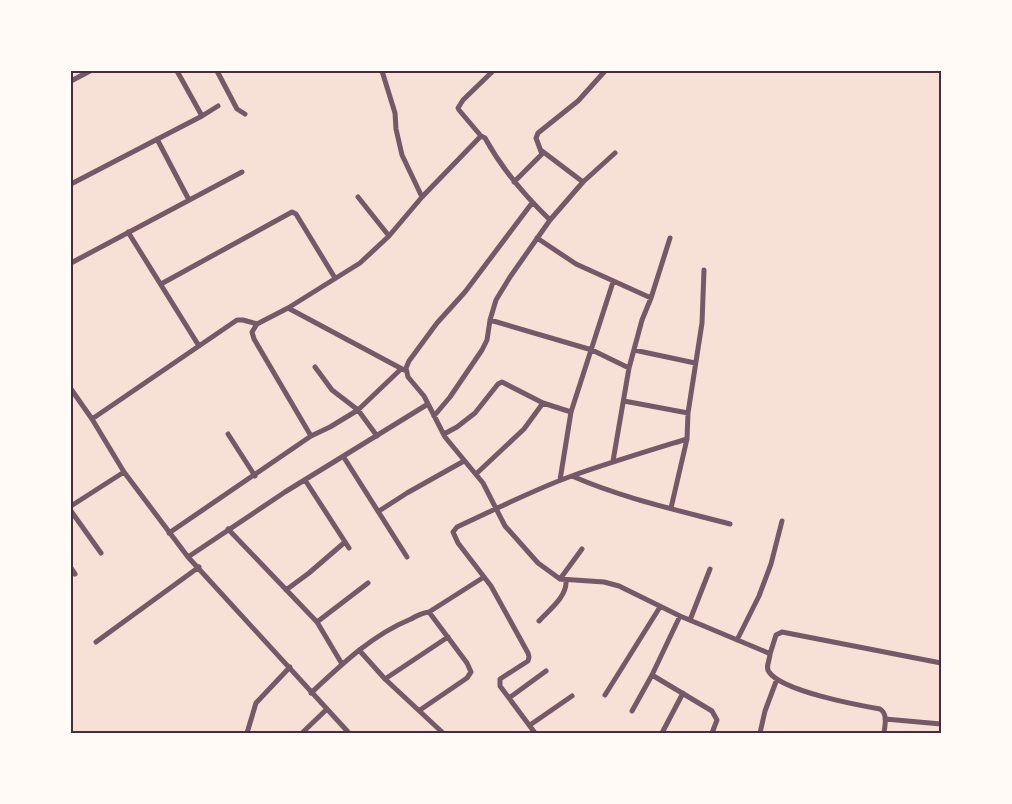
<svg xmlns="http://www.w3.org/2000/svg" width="1012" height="804" viewBox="0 0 1012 804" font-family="Commissioner,sans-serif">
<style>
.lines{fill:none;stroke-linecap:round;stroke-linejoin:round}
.minor{stroke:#755966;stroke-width:5}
.neatline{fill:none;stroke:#4a2c40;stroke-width:2}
</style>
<rect width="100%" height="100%" fill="#f7e1d7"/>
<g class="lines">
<!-- minor -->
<path class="minor" d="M177,71L202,116
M217,71L237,109L245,114
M382,71L395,113L396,129L402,155L422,197
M493,71L463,100L458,108L459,110L481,136L485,138C502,169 524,195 550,220
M71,81L90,71
M157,139L189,200
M542,151L583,182
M514,182L542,154L536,138L538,133L578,101L605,71
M71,184L202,116L218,106
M358,197L389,236
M532,203L465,292L437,323L409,361L406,368L408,377L424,396L445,437L483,483L505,526L538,563L560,579L604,582L619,586L680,616L766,652L770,654C770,660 765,667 769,672C782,691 857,705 880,709C888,714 885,724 884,733
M128,232L199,346
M537,238L576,264L651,298
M71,263L242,172
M161,284L292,212L296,214L335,278
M288,308L404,370
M490,320L592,350L629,368
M634,350L695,363
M315,367L332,390L358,410L377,436
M71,389L92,419L124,472L188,557L349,733
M624,401L688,413
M434,416L450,397L482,350L487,340L490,320L496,300L510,277L550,220L583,182L615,153
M92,419L237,320H243L257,324
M228,434L255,476
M444,434L457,427L475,413L498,384L502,382L543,403L571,412
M311,436L254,339L252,332L257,324L288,308L360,263L389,236L422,197L481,136
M343,456L407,557
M613,461L629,368L642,320L651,298L670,238
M476,474L524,429L543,403
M572,476C622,498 677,510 730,524
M305,480L349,548
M560,480L571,412L613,282
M71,506L124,472
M671,508L687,439L688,413L702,323L704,270
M71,511L101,553
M379,511L407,493L464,461
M228,529L317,622L342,664
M169,533L311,436L330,427L358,410L401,369
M188,557L285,492L428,404
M71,568L75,574
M560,579L582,549
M286,590L309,573L345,542
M429,612L484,577
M690,620L710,569
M539,621C549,610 567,597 566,581
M317,622L368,583
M737,640L759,596L771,564L782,521
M96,642L199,567
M359,650L385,679L443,733
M770,654L776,635L782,632L941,663
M652,675L712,711L717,720L712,733
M385,679L448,637
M311,693C342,664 372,635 411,619C416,616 422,613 429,612L467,663L471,672L467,678L420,710
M605,695L660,607
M509,698L546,671
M632,711L652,675L680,616
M885,719L941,724
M530,725L572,696
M247,733L256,703L290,667
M302,733L327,709
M535,733L500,686V679L528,661L529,657L528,653L491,586L458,543L453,532L457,527C494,510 531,491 569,477C608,463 648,451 687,439
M662,733L683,693
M760,733L765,711L777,679"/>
</g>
<!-- border -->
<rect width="1012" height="804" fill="none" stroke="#fffaf5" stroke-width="145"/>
<rect x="72" y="72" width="868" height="660" class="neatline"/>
</svg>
